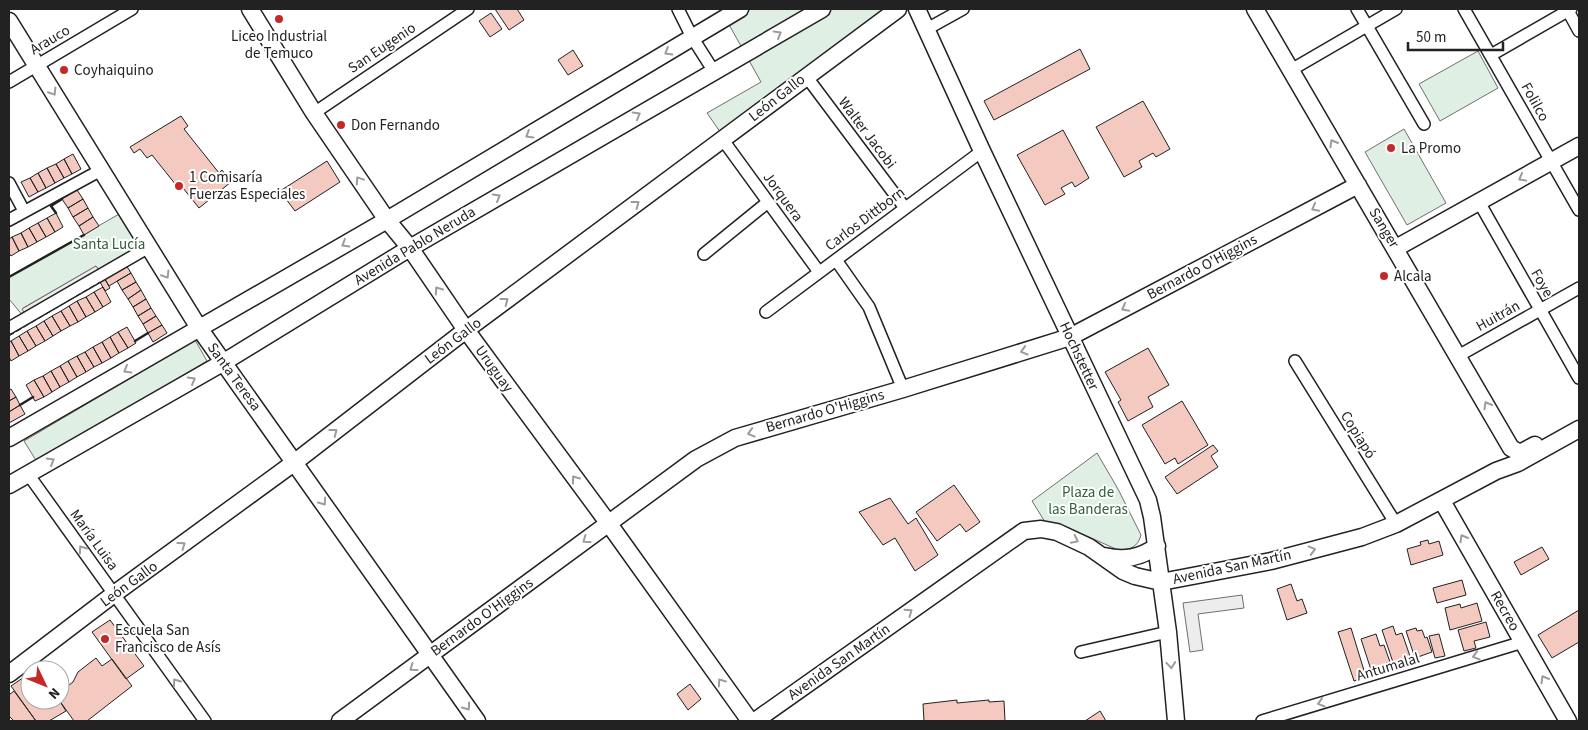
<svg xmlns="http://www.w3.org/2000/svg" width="1588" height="730" viewBox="0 0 1588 730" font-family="'Source Sans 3',sans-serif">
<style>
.green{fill:#e0efe3;stroke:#6f6f6f}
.parking{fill:#ededed;stroke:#6f6f6f}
.building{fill:#f3c9c0;stroke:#222}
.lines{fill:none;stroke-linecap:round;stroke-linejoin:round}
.street-casing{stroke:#222;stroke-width:14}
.secondary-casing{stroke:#222;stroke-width:19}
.street{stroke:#fff;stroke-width:11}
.secondary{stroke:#fff;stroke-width:16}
.fence{stroke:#222;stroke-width:1;stroke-dasharray:6 2.5;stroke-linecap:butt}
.wall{stroke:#222;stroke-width:2.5}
.oneway{stroke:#9c9c9c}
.poi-dot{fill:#c62828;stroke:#fff;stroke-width:2}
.labels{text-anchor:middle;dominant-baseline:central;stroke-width:4;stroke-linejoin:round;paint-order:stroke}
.poi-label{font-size:15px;fill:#222;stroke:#fff;text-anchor:start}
.street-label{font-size:15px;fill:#222;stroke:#fff}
.park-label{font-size:15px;fill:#2f5e38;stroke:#fff}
</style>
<rect width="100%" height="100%" fill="#fff"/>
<!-- green -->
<path class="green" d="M748,9H893L723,136L707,113L761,82L727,21Z
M1478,51L1498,88L1440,121L1419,84Z
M1404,129L1446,203L1407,225L1365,152Z
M121,213L142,248L100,272L96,266L23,308L26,316L24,317L9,299V277Z
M195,340L207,361L37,462L24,441Z
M1097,453L1118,489L1141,535C1138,547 1130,550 1118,550L1067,527L1045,522L1032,501Z"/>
<!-- parking -->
<path class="parking" d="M96,266L100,272L26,316L22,309Z
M1242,595L1244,608L1198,614L1203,650L1190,652L1183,603Z"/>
<!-- building -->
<path class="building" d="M495,9H517L524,20L509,30Z
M491,13L502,29L490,37L479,21Z
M1080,49L1090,69L994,120L984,101Z
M573,50L583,66L568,75L558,60Z
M1143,101L1170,149L1156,157L1153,153L1139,161L1142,167L1124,177L1096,127Z
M181,116L188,126L184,129L219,173L222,170L231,182L199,208L183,188L180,190L152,155L147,158L140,149L134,153L130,147Z
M1063,130L1089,178L1075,187L1072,182L1061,188L1065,194L1045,205L1017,155Z
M73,154L81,169L72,174L64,159Z
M64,159L72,174L64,178L56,164Z
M327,161L340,182L295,211L280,191Z
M56,164L64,178L55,183L47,168Z
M47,168L55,183L46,188L38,173Z
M38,173L46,188L38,192L30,178Z
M30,178L38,192L29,197L21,182Z
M77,190L83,199L68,208L62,199Z
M83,199L88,208L73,217L68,208Z
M88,208L93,217L79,226L73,217Z
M56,213L63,227L55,232L47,218Z
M93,217L99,226L84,235L79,226Z
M47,218L55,232L46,237L38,223Z
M38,223L46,237L37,242L29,228Z
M29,228L37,242L28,247L21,233Z
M21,233L28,247L19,251L12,237Z
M12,237L19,251L11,256L9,253V239Z
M126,265L131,273L109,286L104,278Z
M131,273L136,282L122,290L117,281Z
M105,279L110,288L105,291L100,282Z
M136,282L141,290L128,299L122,290Z
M103,287L111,302L103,307L94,292Z
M141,290L146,299L133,307L128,299Z
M94,292L103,307L95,312L86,297Z
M86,297L95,312L86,317L77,301Z
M146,299L151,308L138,316L133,307Z
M77,301L86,317L78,322L69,306Z
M69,306L78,322L70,326L61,311Z
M151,308L156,316L143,324L138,316Z
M61,311L70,326L61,331L52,316Z
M52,316L61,331L53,336L44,321Z
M156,316L162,325L148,333L143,324Z
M44,321L53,336L45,341L36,326Z
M162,325L167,333L153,342L148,333Z
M36,326L45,341L36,346L27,331Z
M127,327L136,343L128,348L118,332Z
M27,331L36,346L28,351L19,336Z
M118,332L128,348L119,353L110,337Z
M19,336L28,351L19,356L11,341Z
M110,337L119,353L111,358L102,342Z
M11,341L19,356L11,361L9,357V342Z
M102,342L111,358L102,363L93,347Z
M93,347L102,363L94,367L85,352Z
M1148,348L1169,385L1148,397L1153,407L1128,421L1118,402L1121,400L1105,372Z
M85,352L94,367L86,372L77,356Z
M77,356L86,372L77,377L68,361Z
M68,361L77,377L69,382L60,366Z
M60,366L69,382L60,387L51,371Z
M51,371L60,387L52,392L43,376Z
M43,376L52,392L44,397L34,380Z
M34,380L44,397L35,401L26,385Z
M11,389L16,397L9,401V390Z
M16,397L20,405L9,412V401Z
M1182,401L1208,445L1178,464L1175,458L1165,464L1142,425Z
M20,405L25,414L9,423V412Z
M1213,445L1218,451L1211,456L1218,467L1177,494L1165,477Z
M954,485L980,522L966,532L960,524L937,541L916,512Z
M890,498L908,524L916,518L938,555L915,571L895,538L883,545L859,512Z
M1428,540L1429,544L1439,541L1443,555L1411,565L1407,549L1421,545L1420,542Z
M1542,547L1549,559L1521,575L1514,562Z
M1462,580L1466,595L1437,603L1433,588Z
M1291,584L1297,601L1302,599L1307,613L1287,620L1277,589Z
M1477,603L1482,621L1450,630L1445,608L1460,604L1461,608Z
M1579,610V642L1552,658L1538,635Z
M110,620L144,666L126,679L92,632Z
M1486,622L1490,637L1474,641L1476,648L1464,651L1458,630Z
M1393,626L1396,635L1402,633L1412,662L1395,668L1382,630Z
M1351,628L1366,677L1354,681L1338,632Z
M1416,628L1417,631L1422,630L1425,638L1427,637L1432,652L1415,658L1406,631Z
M1376,634L1380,646L1384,645L1390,662L1386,663L1388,667L1372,673L1361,639Z
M1439,634L1445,656L1435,658L1429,636Z
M96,658L102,666L112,659L132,686L87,721H74L59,700H60V692L73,682L78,672Z
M30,673V700H59L66,711L49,721H36L11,686Z
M690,684L701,699L688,710L677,694Z
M14,691L36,721H14L9,716V695Z
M957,700V703L989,700V702L1004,701L1005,721H924L923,704Z
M1100,711L1106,721H1085Z"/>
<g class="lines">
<defs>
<path id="street" d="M678,9L692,37L713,70
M1357,9L1424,124
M1464,9L1579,210
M1567,9L1579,31
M927,29L963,9
M1491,55L1571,9
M1291,70L1396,9
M806,76L905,208
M9,82L132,9
M314,113L468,9
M723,140L819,272
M9,183L24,211
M1479,202L1579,378
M9,220L101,170
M704,254L768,202
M836,260L869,307L903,389
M766,312L982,151
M9,328L149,247
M1458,356L1579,288
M1295,361L1396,524
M28,474L205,721
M1081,652L1168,632
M1262,721L1523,642"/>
<path id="secondary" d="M250,9L314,113L387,220L410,248L466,330L609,524L750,721
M917,9L982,151L1148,500L1152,517L1168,632L1176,721
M1255,9L1511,448L1520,453L1535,445
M9,21L199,328L477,721
M1396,248L1579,146
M9,438L387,220L740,9
M9,485L224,362L410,248L822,9
M1442,501L1568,721
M1104,556C1124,561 1140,558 1157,546
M9,674L114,594L295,462L466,330L898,9
M340,721L696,459L735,438L903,389L1070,337L1358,185
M755,721L1024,531L1041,529L1057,532L1089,547L1123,571L1135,576L1161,582L1271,561L1362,537L1396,524L1496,471L1518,463L1579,429"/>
</defs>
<!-- street casing -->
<use href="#street" class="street-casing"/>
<!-- secondary casing -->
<use href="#secondary" class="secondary-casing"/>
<!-- street -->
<use href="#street" class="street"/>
<!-- secondary -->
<use href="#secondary" class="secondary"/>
<!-- fence -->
<path class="fence" d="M9,336L100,282"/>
<!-- wall -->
<path class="wall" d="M56,213L51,206L62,199
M9,277L84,235
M135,341L148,333
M20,405L33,397"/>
</g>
<!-- one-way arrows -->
<defs><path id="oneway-chevron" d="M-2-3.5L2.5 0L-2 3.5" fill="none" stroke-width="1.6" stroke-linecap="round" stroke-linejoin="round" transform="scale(1.25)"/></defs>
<g class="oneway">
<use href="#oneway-chevron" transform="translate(778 34) rotate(-30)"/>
<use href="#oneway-chevron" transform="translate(668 52) rotate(149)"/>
<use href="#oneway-chevron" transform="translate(53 92) rotate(58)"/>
<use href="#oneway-chevron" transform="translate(637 115) rotate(-30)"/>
<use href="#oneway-chevron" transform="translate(529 135) rotate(149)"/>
<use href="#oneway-chevron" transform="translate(1333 143) rotate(-120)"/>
<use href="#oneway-chevron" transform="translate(1522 178) rotate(151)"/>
<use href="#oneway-chevron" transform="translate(359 180) rotate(-124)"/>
<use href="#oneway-chevron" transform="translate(497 197) rotate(-30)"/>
<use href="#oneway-chevron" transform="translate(636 204) rotate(-37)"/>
<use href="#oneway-chevron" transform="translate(1315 208) rotate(152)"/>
<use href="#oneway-chevron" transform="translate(345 244) rotate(150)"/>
<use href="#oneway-chevron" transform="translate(166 275) rotate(58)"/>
<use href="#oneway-chevron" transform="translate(438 290) rotate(-125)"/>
<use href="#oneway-chevron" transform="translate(505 301) rotate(-37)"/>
<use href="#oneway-chevron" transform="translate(1125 308) rotate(152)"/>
<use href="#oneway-chevron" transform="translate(1024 351) rotate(163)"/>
<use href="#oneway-chevron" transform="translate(127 370) rotate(150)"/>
<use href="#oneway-chevron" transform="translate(192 380) rotate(-30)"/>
<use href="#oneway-chevron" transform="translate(1487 405) rotate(-120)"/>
<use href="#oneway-chevron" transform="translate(334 432) rotate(-38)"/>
<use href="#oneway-chevron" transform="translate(751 433) rotate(164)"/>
<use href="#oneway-chevron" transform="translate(51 461) rotate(-30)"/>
<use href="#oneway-chevron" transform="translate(575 479) rotate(-126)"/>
<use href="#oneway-chevron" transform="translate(323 502) rotate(55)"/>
<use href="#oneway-chevron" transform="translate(1463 538) rotate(-120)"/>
<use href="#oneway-chevron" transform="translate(586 540) rotate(144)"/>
<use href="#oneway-chevron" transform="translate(1075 540) rotate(26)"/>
<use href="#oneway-chevron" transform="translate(182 545) rotate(-36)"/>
<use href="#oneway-chevron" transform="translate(82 549) rotate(-126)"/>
<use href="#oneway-chevron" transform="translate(1312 550) rotate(-15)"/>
<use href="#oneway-chevron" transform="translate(909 612) rotate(-35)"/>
<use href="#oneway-chevron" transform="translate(1476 656) rotate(163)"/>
<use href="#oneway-chevron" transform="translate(1171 665) rotate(85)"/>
<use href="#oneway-chevron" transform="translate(413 668) rotate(144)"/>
<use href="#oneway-chevron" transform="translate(1544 679) rotate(-120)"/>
<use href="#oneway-chevron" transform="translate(176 682) rotate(-126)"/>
<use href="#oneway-chevron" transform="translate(721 682) rotate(-125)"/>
<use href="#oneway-chevron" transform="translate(1321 703) rotate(163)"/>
<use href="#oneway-chevron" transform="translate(467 707) rotate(55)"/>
</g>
<!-- markers -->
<g class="poi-dot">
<circle cx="279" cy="19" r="5"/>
<circle cx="64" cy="70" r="5"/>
<circle cx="341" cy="125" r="5"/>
<circle cx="1391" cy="148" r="5"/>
<circle cx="179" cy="186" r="5"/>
<circle cx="1384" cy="276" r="5"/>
<circle cx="105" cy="639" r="5"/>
</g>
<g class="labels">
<!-- poi labels -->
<g class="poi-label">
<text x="279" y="36" text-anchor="middle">Liceo Industrial<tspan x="279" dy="17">de Temuco</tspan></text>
<text x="74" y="70">Coyhaiquino</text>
<text x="351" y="125">Don Fernando</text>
<text x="1401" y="148">La Promo</text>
<text x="189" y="177">1 Comisaría<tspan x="189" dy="17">Fuerzas Especiales</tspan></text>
<text x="1394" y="276">Alcala</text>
<text x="115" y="630">Escuela San<tspan x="115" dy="17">Francisco de Asís</tspan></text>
</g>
<!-- street labels -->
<g class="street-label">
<text transform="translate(50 40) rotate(-31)">Arauco</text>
<text transform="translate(382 48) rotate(-34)">San Eugenio</text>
<text transform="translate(777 98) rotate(-38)">León Gallo</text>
<text transform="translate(1535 102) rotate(61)">Folilco</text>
<text transform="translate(867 133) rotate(53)">Walter Jacobi</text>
<text transform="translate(783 197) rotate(54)">Jorquera</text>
<text transform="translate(865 219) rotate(-37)">Carlos Dittborn</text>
<text transform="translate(1384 228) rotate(59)">Sanger</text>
<text transform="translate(415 246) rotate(-31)">Avenida Pablo Neruda</text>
<text transform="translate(1202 267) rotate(-28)">Bernardo O'Higgins</text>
<text transform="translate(1542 283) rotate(60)">Foye</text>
<text transform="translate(1498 316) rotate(-29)">Huitrán</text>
<text transform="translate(453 341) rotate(-37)">León Gallo</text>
<text transform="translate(1079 356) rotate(65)">Hochstetter</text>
<text transform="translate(494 369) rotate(54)">Uruguay</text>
<text transform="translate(234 377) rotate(54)">Santa Teresa</text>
<text transform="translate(825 411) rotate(-16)">Bernardo O'Higgins</text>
<text transform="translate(1358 435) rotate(58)">Copiapó</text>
<text transform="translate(94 540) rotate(54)">María Luisa</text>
<text transform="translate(1232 567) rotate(-12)">Avenida San Martín</text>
<text transform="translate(129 584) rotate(-36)">León Gallo</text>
<text transform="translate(1505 611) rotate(60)">Recreo</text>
<text transform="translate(482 617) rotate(-36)">Bernardo O'Higgins</text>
<text transform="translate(839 662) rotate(-35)">Avenida San Martín</text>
<text transform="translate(1388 667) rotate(-17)">Antumalal</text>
</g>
<!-- park labels -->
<g class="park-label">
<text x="109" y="244">Santa Lucía</text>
<text x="1088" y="492">Plaza de<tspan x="1088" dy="17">las Banderas</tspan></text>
</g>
</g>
<!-- border -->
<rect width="1588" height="730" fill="none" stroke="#222222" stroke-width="20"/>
<!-- north arrow -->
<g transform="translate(45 685) rotate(133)"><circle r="24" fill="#ffffff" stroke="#a7a7a7"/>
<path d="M0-4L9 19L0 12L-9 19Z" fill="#c62828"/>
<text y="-8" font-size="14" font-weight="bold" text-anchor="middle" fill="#222222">N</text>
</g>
<!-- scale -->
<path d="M1408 42v8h95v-8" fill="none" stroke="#222222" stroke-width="2.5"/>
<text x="1416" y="42" font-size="15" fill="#222222" stroke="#ffffff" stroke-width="4" paint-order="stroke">50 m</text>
</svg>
